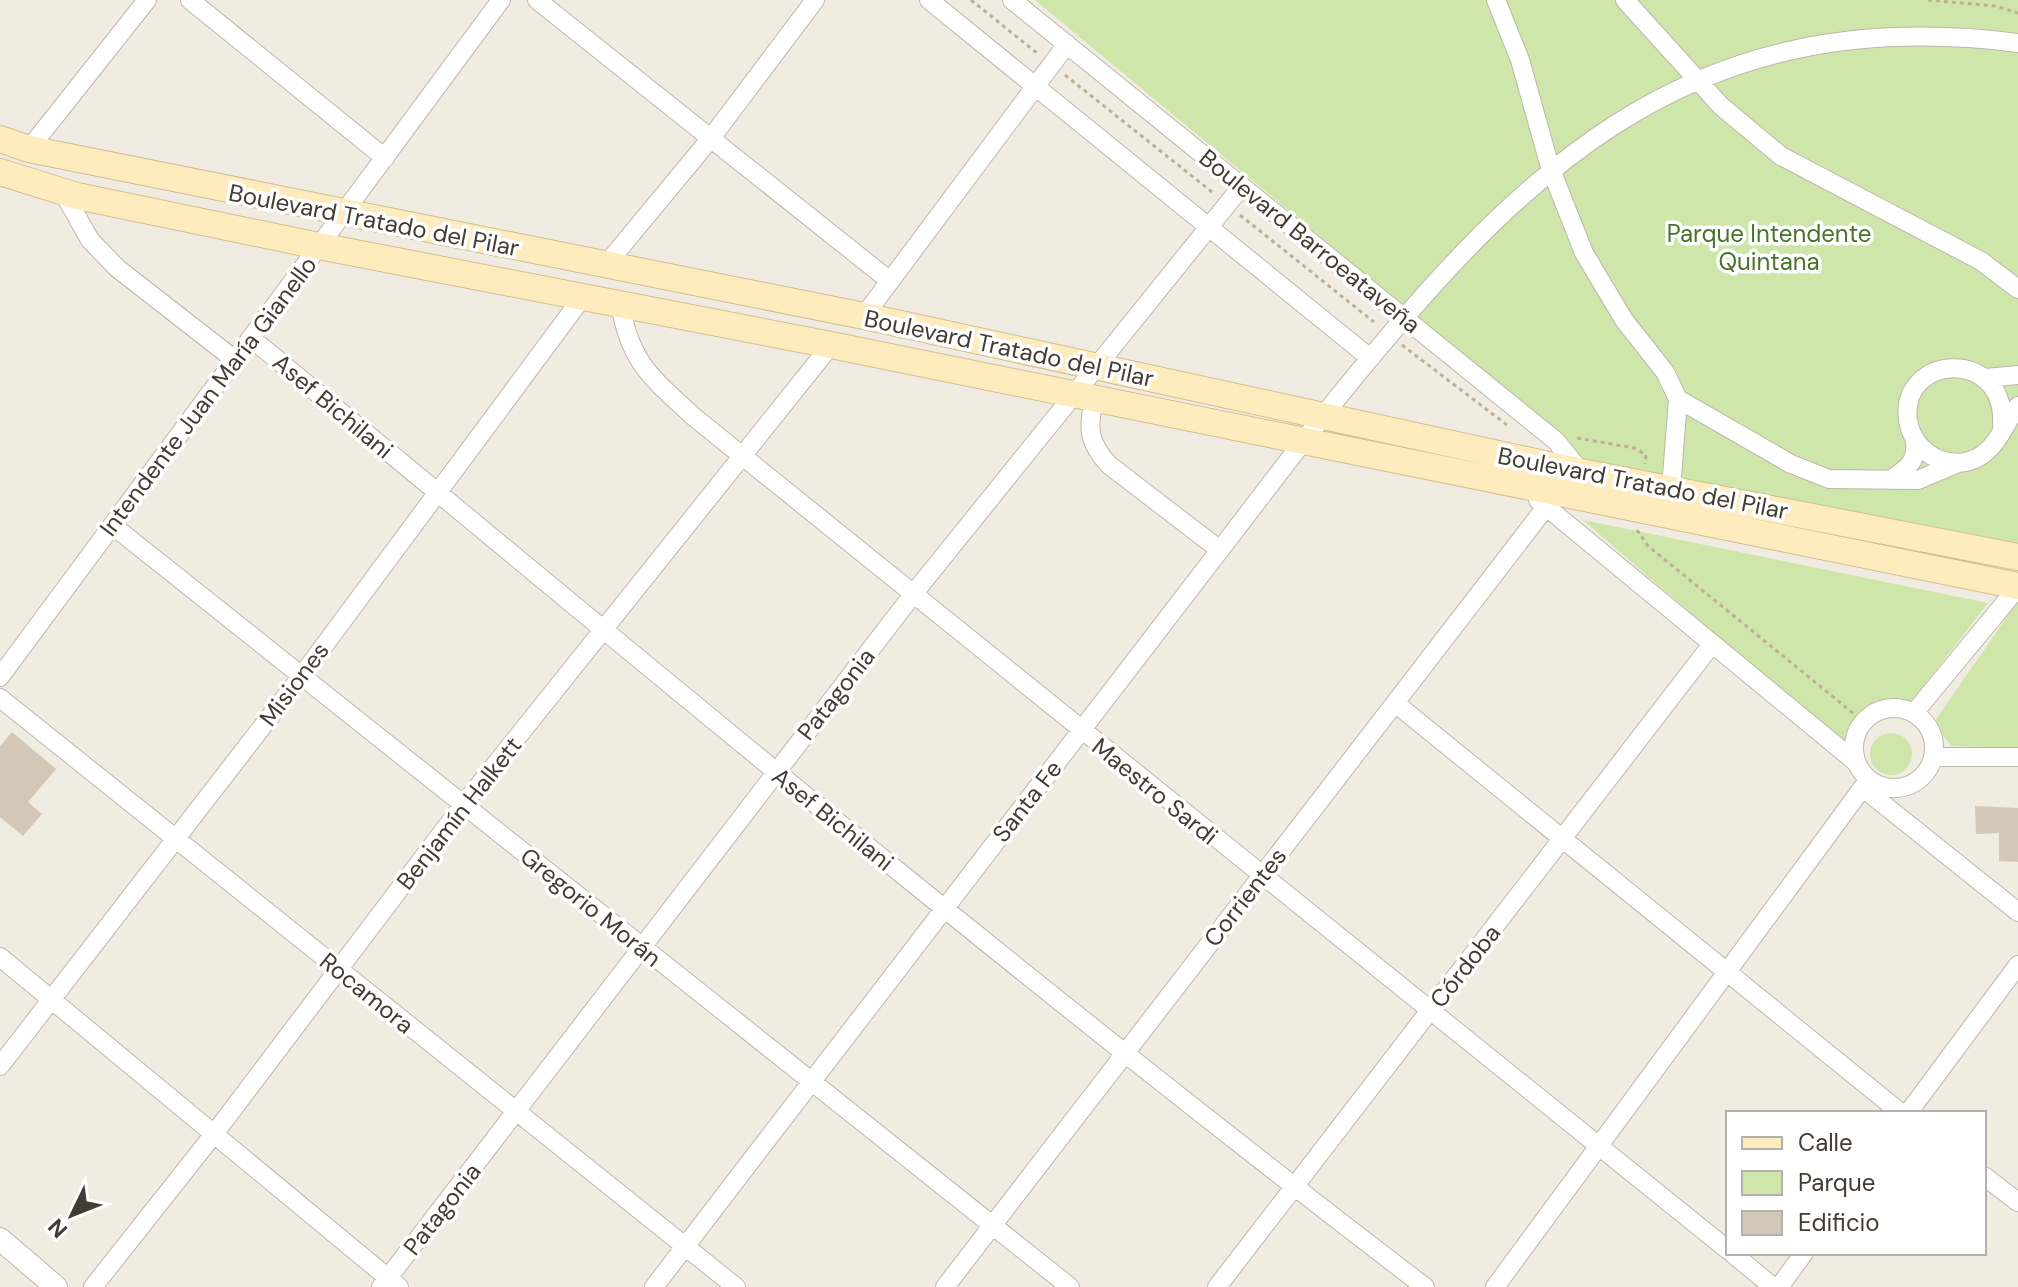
<svg xmlns="http://www.w3.org/2000/svg" width="2018" height="1287" viewBox="0 0 2018 1287" font-family="'DM Sans',sans-serif">
<style>
.green{fill:#cee6aa}
.building{fill:#d3c7b8}
.lines{fill:none;stroke-linecap:round;stroke-linejoin:round}
.minor-casing{stroke:#bfb6a8;stroke-width:20}
.tertiary-casing{stroke:#bfb6a8;stroke-width:24}
.secondary-casing{stroke:#d2be91;stroke-width:28}
.path{stroke:#beae96;stroke-width:3;stroke-dasharray:4 4;stroke-linecap:butt}
.minor{stroke:#fff;stroke-width:18}
.tertiary{stroke:#fff;stroke-width:22}
.secondary{stroke:#feecbf;stroke-width:26}
.labels{text-anchor:middle;dominant-baseline:central;stroke-width:7;stroke-linejoin:round;paint-order:stroke}
.street-label{font-size:24px;fill:#433c33;stroke:#fff}
.park-label{font-size:24px;fill:#487327;stroke:#fff}
</style>
<rect width="100%" height="100%" fill="#f1ece2"/>
<!-- green -->
<path class="green" d="M1035,0H2018V550L1586,462L1558,434Z
M1583,520L1988,603L1909,705C1877,691 1846,714 1848,749Z
M2018,601V748L1952,746L1932,725Z
M1870 754a21 21 0 1 1 42 0a21 21 0 1 1-42 0Z"/>
<!-- building -->
<path class="building" d="M12,732L56,769L28,802L42,814L23,836L0,817V746Z
M1975,806L2018,808V862L1999,861V833L1976,834Z"/>
<g class="lines">
<defs>
<path id="minor" d="M190,0L385,158
M537,0L890,281
M929,0L1370,358
M1012,0L1556,441L1581,472L1580,479
M1496,0L1520,60L1550,167L1584,253L1624,320L1665,372L1678,399L1671,489
M1625,0L1721,106L1781,156L1981,261L2018,289
M29,149L147,0
M63,192L90,240L117,268L235,360
M605,266L711,138L815,0
M620,303C630,363 651,377 694,417L1728,1250
M864,316L1067,44
M251,338C639,659 1025,982 1425,1287
M1986,378L2018,375
M1678,399L1791,464L1829,479L1918,480L1956,464
M1094,401C1087,429 1089,443 1109,465L1220,550
M2002,426C2007,346 1899,354 1908,420C1913,457 1958,477 1987,451C2000,440 2007,420 2018,406
M1890,480C1905,470 1918,462 1915,442
M1538,500L1857,763
M112,525L1070,1287
M0,677L501,0
M0,698L736,1287
M1395,703L1901,1113
M1854 748a40 40 0 1 1 80 0a40 40 0 1 1-80 0Z
M1914,713L2018,587
M1933,757H2018
M1863,788L2018,912
M0,957L399,1287
M0,1066L303,674L582,298
M1908,1113L2018,965
M1984,1176L2018,1202
M1732,1253L1773,1287
M93,1287L214,1134L463,805L831,345
M381,1287L914,593L1242,186
M654,1287L1322,417C1514,178 1681,0 2018,43
M945,1287L1546,507
M1217,1287L1712,644
M1495,1287L1869,779
M1779,1287L1804,1253"/>
<path id="tertiary" d="M0,1239L56,1287"/>
<path id="secondary" d="M0,139L29,149L864,316L1581,472L2018,557
M0,172L77,196L319,246L831,345L2018,586"/>
</defs>
<!-- minor casing -->
<use href="#minor" class="minor-casing"/>
<!-- tertiary casing -->
<use href="#tertiary" class="tertiary-casing"/>
<!-- secondary casing -->
<use href="#secondary" class="secondary-casing"/>
<!-- path -->
<path class="path" d="M971,0L1037,53
M1928,0L1995,6L2018,13
M1065,75L1212,192
M1240,215L1374,322
M1402,345L1507,425
M1577,438L1634,448L1646,455L1645,464
M1637,530L1648,546L1864,722"/>
<!-- minor -->
<use href="#minor" class="minor"/>
<!-- tertiary -->
<use href="#tertiary" class="tertiary"/>
<!-- secondary -->
<use href="#secondary" class="secondary"/>
</g>
<g class="labels">
<!-- street labels -->
<g class="street-label">
<text transform="translate(374 220) rotate(11)">Boulevard Tratado del Pilar</text>
<text transform="translate(1310 241) rotate(39)">Boulevard Barroeataveña</text>
<text transform="translate(1009 348) rotate(12)">Boulevard Tratado del Pilar</text>
<text transform="translate(208 396) rotate(-53)">Intendente Juan María Gianello</text>
<text transform="translate(333 406) rotate(40)">Asef Bichilani</text>
<text transform="translate(1643 483) rotate(11)">Boulevard Tratado del Pilar</text>
<text transform="translate(294 684) rotate(-53)">Misiones</text>
<text transform="translate(836 694) rotate(-52)">Patagonia</text>
<text transform="translate(1155 791) rotate(39)">Maestro Sardi</text>
<text transform="translate(1027 801) rotate(-52)">Santa Fe</text>
<text transform="translate(459 813) rotate(-52)">Benjamín Halkett</text>
<text transform="translate(833 819) rotate(39)">Asef Bichilani</text>
<text transform="translate(1245 897) rotate(-52)">Corrientes</text>
<text transform="translate(591 907) rotate(39)">Gregorio Morán</text>
<text transform="translate(1465 966) rotate(-52)">Córdoba</text>
<text transform="translate(367 993) rotate(39)">Rocamora</text>
<text transform="translate(442 1209) rotate(-52)">Patagonia</text>
</g>
<!-- park labels -->
<g class="park-label">
<text x="1769" y="233">Parque Intendente<tspan x="1769" dy="28">Quintana</tspan></text>
</g>
</g>
<!-- legend -->
<rect x="1726" y="1111" width="260" height="144" fill="#ffffff" stroke="#b4b1ad" stroke-width="2"/>
<rect x="1742" y="1137" width="40" height="12" fill="#feecbf" stroke="#b4b1ad" stroke-width="2"/>
<text x="1798" y="1151" font-size="24" fill="#433c33">Calle</text>
<rect x="1742" y="1171" width="40" height="24" fill="#cee6aa" stroke="#b4b1ad" stroke-width="2"/>
<text x="1798" y="1191" font-size="24" fill="#433c33">Parque</text>
<rect x="1742" y="1211" width="40" height="24" fill="#d3c7b8" stroke="#b4b1ad" stroke-width="2"/>
<text x="1798" y="1231" font-size="24" fill="#433c33">Edificio</text>
<!-- north arrow -->
<g transform="translate(72 1215) rotate(227)" stroke="#ffffff" stroke-width="6" paint-order="stroke">
<path d="M0-6L14 30L0 20L-14 30Z" fill="#433c33"/>
<text y="-12" font-size="22" font-weight="bold" text-anchor="middle" fill="#433c33">N</text>
</g>
</svg>
